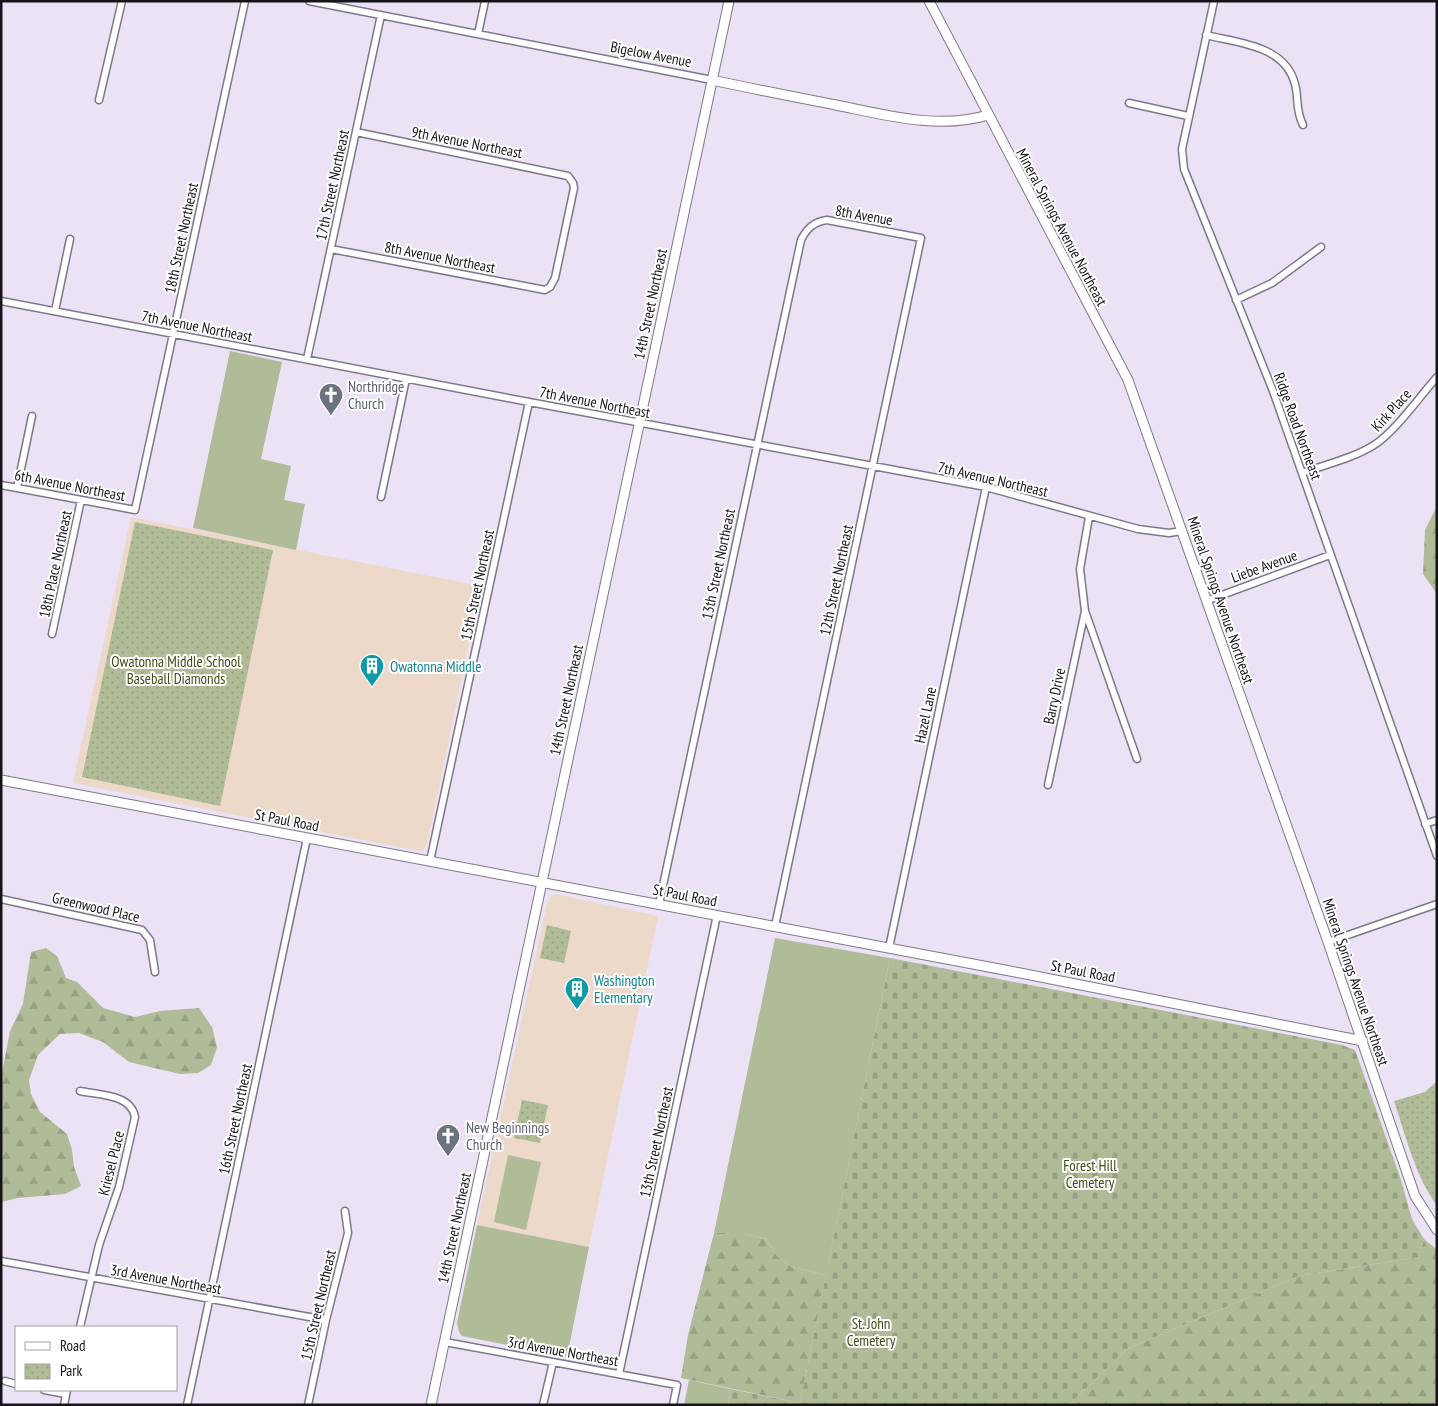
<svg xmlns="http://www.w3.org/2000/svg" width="1438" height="1406" viewBox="0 0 1438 1406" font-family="'PT Sans Narrow',sans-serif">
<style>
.education{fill:#ecd9c9}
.green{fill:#b0bb97}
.forest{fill:url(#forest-firs)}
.cemetery{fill:url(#cemetery-stones)}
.park{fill:url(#park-dots)}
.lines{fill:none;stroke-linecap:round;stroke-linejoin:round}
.street-casing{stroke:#7f7788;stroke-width:9}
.secondary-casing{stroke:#7f7788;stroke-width:11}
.street{stroke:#fff;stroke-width:6}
.secondary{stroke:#fff;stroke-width:9}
.labels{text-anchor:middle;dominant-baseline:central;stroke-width:4;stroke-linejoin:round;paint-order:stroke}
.street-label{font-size:15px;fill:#161319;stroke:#fff}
.worship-label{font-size:15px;fill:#5b616d;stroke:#fff;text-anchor:start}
.park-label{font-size:15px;fill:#414e15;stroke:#fff}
.culture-label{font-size:15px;fill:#0d838f;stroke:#fff;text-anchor:start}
</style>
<defs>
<pattern id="forest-firs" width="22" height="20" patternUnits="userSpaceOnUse" patternTransform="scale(1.25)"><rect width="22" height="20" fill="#b0bb97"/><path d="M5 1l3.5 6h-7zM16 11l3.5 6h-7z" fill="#97a082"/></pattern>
<pattern id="cemetery-stones" width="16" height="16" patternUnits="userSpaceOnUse" patternTransform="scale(1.25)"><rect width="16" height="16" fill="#b0bb97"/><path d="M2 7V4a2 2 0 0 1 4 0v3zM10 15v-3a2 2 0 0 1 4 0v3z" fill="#97a082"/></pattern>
<pattern id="park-dots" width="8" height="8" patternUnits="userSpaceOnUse" patternTransform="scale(1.25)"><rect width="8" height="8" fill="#b0bb97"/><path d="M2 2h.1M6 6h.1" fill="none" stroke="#97a082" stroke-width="1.8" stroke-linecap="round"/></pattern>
</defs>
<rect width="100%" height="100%" fill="#ebe2f6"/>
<!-- education -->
<path class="education" d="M131,517L481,586L427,844L423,851L414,850L73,783Z
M556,894L658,916L589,1247L477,1225L548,899Z"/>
<!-- green -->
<path class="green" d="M230,351L282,362L261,459L291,466L284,500L305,504L296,550L193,528Z
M775,938L890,958L826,1275L792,1267L777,1256L766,1239L742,1233H714Z
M508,1155L541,1162L526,1230L494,1222Z
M477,1225L589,1247L567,1357L462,1336L459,1332L457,1323Z
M689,1380L731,1389L728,1405H684Z"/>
<!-- forest -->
<path class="forest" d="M1437,506V594L1423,574L1425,530Z
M46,948L57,956L66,978L77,982L103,1008L135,1017L160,1011L199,1008L212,1027L217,1047L211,1065L198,1073L180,1074L129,1062L103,1042L79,1033L60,1034L38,1055L29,1080L31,1094L40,1112L67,1134L72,1150L74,1167L81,1186L65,1194L18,1198L1,1202V1078L10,1031L23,1004L31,952Z
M714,1233H742L766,1239L777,1256L792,1267L826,1275L800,1403L681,1378L688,1335Z
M1424,1239L1437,1250V1405H1069L1127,1349L1299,1276L1419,1257Z"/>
<!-- cemetery -->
<path class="cemetery" d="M890,958L1342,1045L1355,1050L1400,1177L1412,1219L1424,1239L1419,1257L1299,1276L1127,1349L1069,1405H728L731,1389L800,1403Z"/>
<!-- park -->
<path class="park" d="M135,522L273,550L220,806L82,777Z
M547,925L571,931L564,963L540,958Z
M1437,1081V1206C1415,1175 1406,1137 1394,1101L1425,1092Z
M522,1100L548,1105L540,1143L514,1138Z"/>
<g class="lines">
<defs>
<path id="street" d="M309,1L712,80
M1214,1L1182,149L1184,169L1273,391L1437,856
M478,34L485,1
M1206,35C1238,43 1285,45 1295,84C1299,99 1295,109 1303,125
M99,100L122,1
M1129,103L1188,116
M331,249L545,290L550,287L555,278L574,188L573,183L568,176L356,132
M1236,300L1272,283L1321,247
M1,301L529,402L986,487L1138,529L1169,533L1182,531
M55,311L70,239
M307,359L381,15
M1302,473C1324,465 1354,458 1374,445C1395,432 1420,396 1437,377
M1,485L135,510L245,1
M17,488L32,416
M381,497L406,379
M1206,601L1330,555
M1085,611L1137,759
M52,634L81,500
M1048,785L1085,611L1080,569L1089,517
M1425,824L1437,820
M430,861L529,402
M1,899L142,930L150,940L155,972
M659,904L801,240C807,228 814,222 827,220L921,238L775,926
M1328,942L1437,904
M889,948L986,487
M1,1261L326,1320
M80,1327L99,1245L119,1187L135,1117C131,1094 99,1095 80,1091
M445,1342L677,1385L673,1405
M619,1374L717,915
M5,1381L16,1384
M44,1390L66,1394
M64,1405L67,1390
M187,1405L307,838
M308,1405L326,1320L348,1233L345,1211
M543,1405L553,1362"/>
<path id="secondary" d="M929,1L1128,380L1328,942L1415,1196L1437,1230
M712,80C753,89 795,97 836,105C885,115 939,130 988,115
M1,780L1010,971L1363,1041
M431,1405L729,1"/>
</defs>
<!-- street casing -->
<use href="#street" class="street-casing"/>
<!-- secondary casing -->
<use href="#secondary" class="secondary-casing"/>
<!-- street -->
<use href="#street" class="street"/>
<!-- secondary -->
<use href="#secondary" class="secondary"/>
</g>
<!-- icons -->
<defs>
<symbol id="church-pin" viewBox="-11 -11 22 30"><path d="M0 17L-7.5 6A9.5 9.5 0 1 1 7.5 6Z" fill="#6b7280" stroke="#fff"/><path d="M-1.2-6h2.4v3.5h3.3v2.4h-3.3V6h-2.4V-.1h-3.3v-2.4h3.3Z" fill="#fff"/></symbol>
<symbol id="building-pin" viewBox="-11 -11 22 30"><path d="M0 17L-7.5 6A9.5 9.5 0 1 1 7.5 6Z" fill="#0f9aa8" stroke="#fff"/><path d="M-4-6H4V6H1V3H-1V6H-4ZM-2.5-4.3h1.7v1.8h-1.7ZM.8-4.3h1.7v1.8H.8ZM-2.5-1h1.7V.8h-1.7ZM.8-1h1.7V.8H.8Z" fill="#fff"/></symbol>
</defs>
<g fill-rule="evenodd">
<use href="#church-pin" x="317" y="381" width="28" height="38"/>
<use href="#building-pin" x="358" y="652" width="28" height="38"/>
<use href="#building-pin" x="563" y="975" width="28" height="38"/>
<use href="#church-pin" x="434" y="1122" width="28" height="38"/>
</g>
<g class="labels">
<!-- street labels -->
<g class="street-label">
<text transform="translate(651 54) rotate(11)">Bigelow Avenue</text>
<text transform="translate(467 142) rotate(11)">9th Avenue Northeast</text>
<text transform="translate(332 185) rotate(-78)">17th Street Northeast</text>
<text transform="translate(864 215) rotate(10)">8th Avenue</text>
<text transform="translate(1062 227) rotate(62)">Mineral Springs Avenue Northeast</text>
<text transform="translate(181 238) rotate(-78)">18th Street Northeast</text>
<text transform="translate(440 257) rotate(11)">8th Avenue Northeast</text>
<text transform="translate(650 304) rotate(-78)">14th Street Northeast</text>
<text transform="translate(197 326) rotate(11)">7th Avenue Northeast</text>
<text transform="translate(595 402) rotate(11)">7th Avenue Northeast</text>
<text transform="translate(1391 410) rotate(-48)">Kirk Place</text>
<text transform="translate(1298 426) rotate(70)">Ridge Road Northeast</text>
<text transform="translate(993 479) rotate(13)">7th Avenue Northeast</text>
<text transform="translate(70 485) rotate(11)">6th Avenue Northeast</text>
<text transform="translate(55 564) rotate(-78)">18th Place Northeast</text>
<text transform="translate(718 564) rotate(-78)">13th Street Northeast</text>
<text transform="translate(1264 566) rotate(-20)">Liebe Avenue</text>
<text transform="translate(836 580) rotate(-78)">12th Street Northeast</text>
<text transform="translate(477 585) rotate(-78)">15th Street Northeast</text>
<text transform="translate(1221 600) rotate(71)">Mineral Springs Avenue Northeast</text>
<text transform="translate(1054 696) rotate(-78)">Barry Drive</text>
<text transform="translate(566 700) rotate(-78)">14th Street Northeast</text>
<text transform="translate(925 715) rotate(-78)">Hazel Lane</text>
<text transform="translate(287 820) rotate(11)">St Paul Road</text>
<text transform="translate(685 895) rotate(11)">St Paul Road</text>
<text transform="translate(96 907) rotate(13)">Greenwood Place</text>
<text transform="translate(1083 971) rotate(11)">St Paul Road</text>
<text transform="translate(1356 982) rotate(71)">Mineral Springs Avenue Northeast</text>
<text transform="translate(235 1119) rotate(-78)">16th Street Northeast</text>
<text transform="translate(656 1142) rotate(-78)">13th Street Northeast</text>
<text transform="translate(111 1163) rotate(-76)">Kriesel Place</text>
<text transform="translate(454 1228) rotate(-78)">14th Street Northeast</text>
<text transform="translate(166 1279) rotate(10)">3rd Avenue Northeast</text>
<text transform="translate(318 1305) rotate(-77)">15th Street Northeast</text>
<text transform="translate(563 1351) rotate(10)">3rd Avenue Northeast</text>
</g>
<!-- worship labels -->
<g class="worship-label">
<text x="348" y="386">Northridge<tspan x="348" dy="17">Church</tspan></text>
<text x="466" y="1127">New Beginnings<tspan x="466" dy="17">Church</tspan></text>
</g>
<!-- park labels -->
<g class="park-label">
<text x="176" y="661">Owatonna Middle School<tspan x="176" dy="17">Baseball Diamonds</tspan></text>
<text x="1090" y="1165">Forest Hill<tspan x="1090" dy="17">Cemetery</tspan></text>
<text x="871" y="1323">St. John<tspan x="871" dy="17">Cemetery</tspan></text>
</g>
<!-- culture labels -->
<g class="culture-label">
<text x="390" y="666">Owatonna Middle</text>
<text x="594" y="980">Washington<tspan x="594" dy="17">Elementary</tspan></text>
</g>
</g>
<!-- border -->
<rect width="1438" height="1406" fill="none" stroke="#161319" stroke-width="5"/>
<!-- legend -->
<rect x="15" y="1326" width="162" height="65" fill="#ffffff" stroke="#a2a1a3"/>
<rect x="25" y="1342" width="25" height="8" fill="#ffffff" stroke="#a2a1a3"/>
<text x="60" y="1351" font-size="15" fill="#161319">Road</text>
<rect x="25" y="1364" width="25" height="15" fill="url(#park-dots)" stroke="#a2a1a3"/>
<text x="60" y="1376" font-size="15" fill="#161319">Park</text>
</svg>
